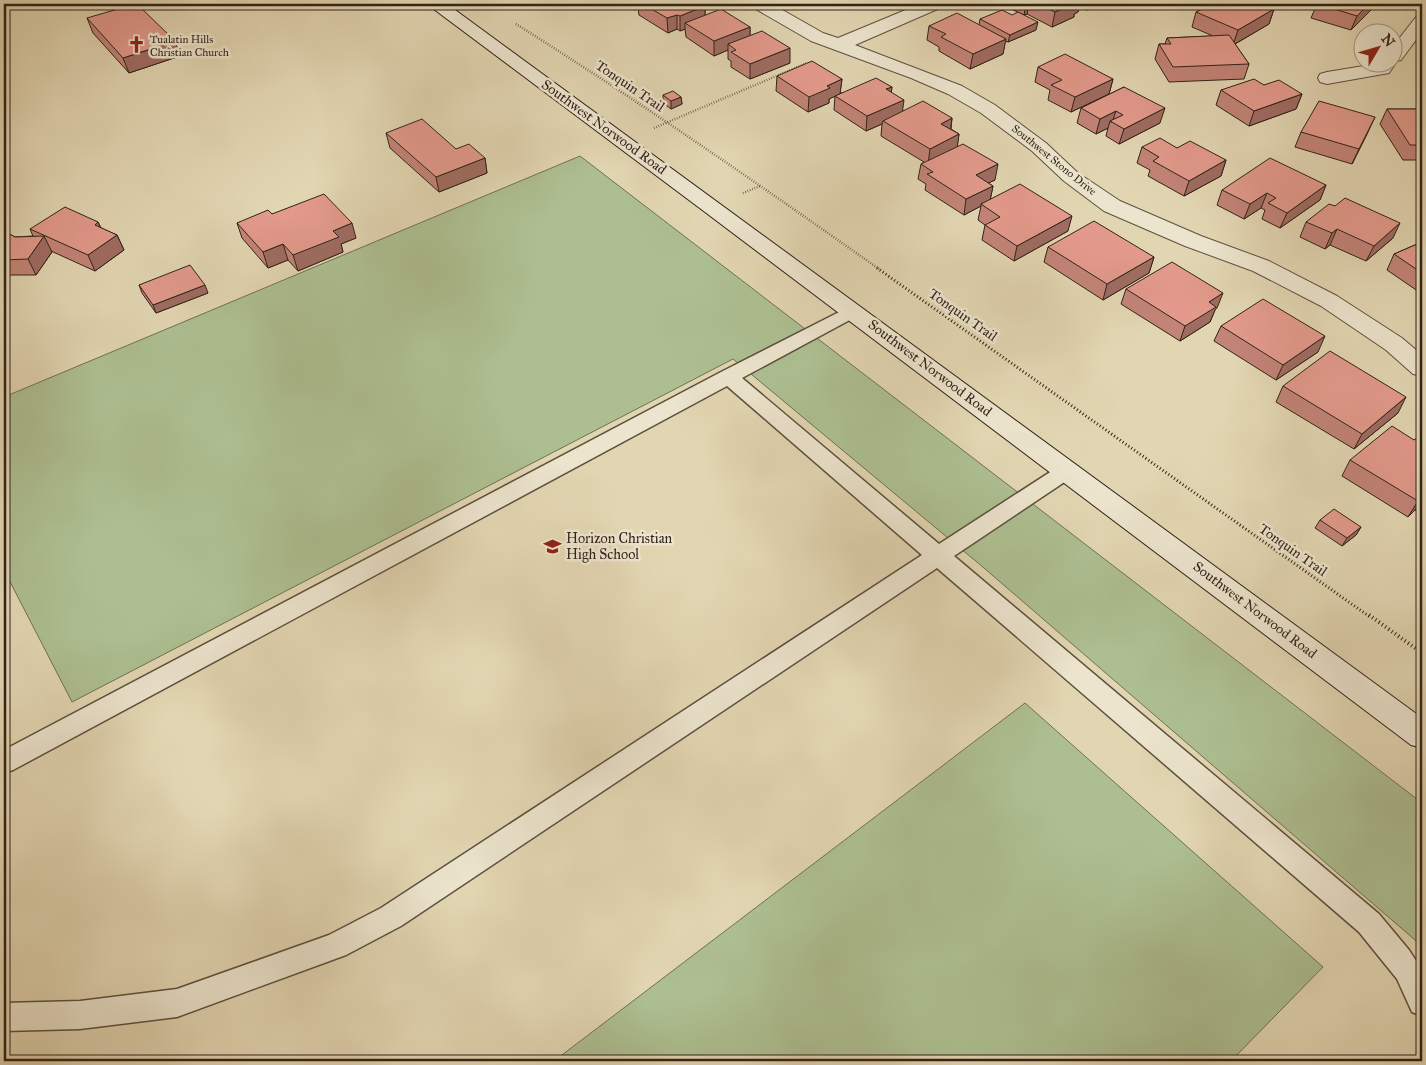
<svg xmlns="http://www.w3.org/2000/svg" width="1426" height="1065" viewBox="0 0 1426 1065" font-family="'IM FELL Great Primer',serif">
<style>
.green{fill:#adbf91;stroke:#6e7154}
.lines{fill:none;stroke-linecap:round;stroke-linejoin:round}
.lane-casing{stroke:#5c503e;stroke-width:3}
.street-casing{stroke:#5c503e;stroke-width:2}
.secondary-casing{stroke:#302318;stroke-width:2}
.path-far2{stroke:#302318;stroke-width:2.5;stroke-dasharray:0.5 2;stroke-linecap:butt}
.path-far1{stroke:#302318;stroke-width:3;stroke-dasharray:1 2.5;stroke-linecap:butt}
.path{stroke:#302318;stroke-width:4;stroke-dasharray:1 3;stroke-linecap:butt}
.lane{fill:#ece4cd;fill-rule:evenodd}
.street{fill:#ece4cd;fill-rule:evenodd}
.secondary{fill:#ece4cd;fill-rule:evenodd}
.wall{fill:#c38478;stroke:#302318}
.shaded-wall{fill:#9f6c62;stroke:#302318}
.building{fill:#e39a8c;stroke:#302318}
.labels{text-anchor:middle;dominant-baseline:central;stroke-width:5;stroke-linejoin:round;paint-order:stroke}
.far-poi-label{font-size:11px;fill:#302318;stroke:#ece4cd;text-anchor:start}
.far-street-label{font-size:11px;fill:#302318;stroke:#ece4cd}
.street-label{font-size:14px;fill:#302318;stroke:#ece4cd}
.poi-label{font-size:14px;fill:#302318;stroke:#ece4cd;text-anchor:start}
</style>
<rect width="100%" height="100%" fill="#e2d6b2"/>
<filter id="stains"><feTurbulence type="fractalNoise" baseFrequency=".004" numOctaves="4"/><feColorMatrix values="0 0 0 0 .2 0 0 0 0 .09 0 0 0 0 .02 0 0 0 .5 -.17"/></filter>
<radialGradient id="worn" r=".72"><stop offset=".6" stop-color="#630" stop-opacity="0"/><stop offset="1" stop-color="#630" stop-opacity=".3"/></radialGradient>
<!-- green -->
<path class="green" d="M580,156L1422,803V946L984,568L733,359L72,702L4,570V397Z
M1025,703L1323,967L1231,1061H554Z"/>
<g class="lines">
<defs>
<path id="lane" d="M853,305L859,307L862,311L859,315L742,378L939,544L1061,465L1068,463L1075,465L1078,470L1075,475L954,556L1379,914L1409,950L1422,970V1016L1412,1012L1397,979L1359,932L937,568L401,926L346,955L177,1017L80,1029L4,1031V1003L80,1001L177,989L329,935L381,908L922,555L727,386L13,770L4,773V750L721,372Z"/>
<path id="street" d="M751,4H772L823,33L838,38L920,4H943L940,8L855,45L962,86L995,105L1046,143L1078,173L1120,201L1201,236L1269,261L1337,296L1402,338L1422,355V376L1413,374L1386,350L1321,306L1253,271L1185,246L1104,211L1064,181L1032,151L981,113L948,94L911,78L811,41L754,8Z
M1422,16V32L1401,60L1397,61L1389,73L1327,84L1320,82L1318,78L1320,74L1327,72L1376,64L1378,62H1394V45L1416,17Z"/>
<path id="secondary" d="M427,4H447L1422,718V748L1411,745L705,212Z"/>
</defs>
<!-- lane casing -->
<use href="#lane" class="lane-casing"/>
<!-- street casing -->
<use href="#street" class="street-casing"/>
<!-- secondary casing -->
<use href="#secondary" class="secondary-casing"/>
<!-- path-far2 -->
<path class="path-far2" d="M516,24C640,102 760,185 879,269
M654,128L807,63
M743,193L760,186"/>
<!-- path-far1 -->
<path class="path-far1" d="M877,268L1370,617"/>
<!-- path -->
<path class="path" d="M1369,615L1422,653"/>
<!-- lane -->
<use href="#lane" class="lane"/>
<!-- street -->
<use href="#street" class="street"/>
<!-- secondary -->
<use href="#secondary" class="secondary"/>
</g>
<!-- wall -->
<path class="wall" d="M625,4H700L705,6V16L750,27V36L790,63L750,79L731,67V61L728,59V50L714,56L686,37L685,29L680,31L677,29L668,33L639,15L638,8L635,10Z
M1012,4H1099L1087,10L1079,6L1078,12L1074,14V17L1052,27L1027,14L1024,15L1011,9Z
M1199,4H1261L1274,9L1269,24L1235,44L1249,64L1244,79L1169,82L1155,59L1159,44H1165L1167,38L1213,36L1192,27L1196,12L1200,10L1198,9Z
M1281,4H1295L1288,7Z
M1317,4H1377L1351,30L1311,18Z
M87,18L175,41L180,56L129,73L93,33Z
M980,19L1036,30L1008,42L1005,41L1003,54L970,69L939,51V47L927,40L929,26L979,25Z
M1038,67L1113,79L1109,94L1071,112L1048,100L1050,90L1035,82Z
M777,76L842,79L840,93L892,87L891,92L903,111L952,118L951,129L959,134L957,146L995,180L988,183L993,186L990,200L1068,231L1014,261L982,240L985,225L978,220L981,206L964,215L925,190L926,184L918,179L921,164L924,162L881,136L882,124L866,131L834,110L835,96L829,99V103L808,112L776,91Z
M1264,85L1302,94L1296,109L1249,126L1216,105L1221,90Z
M1124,87L1160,123L1119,144L1106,136L1108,128L1096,134L1077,123L1081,108Z
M663,95L681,97L682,104L671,109L663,103Z
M1387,109H1422V160H1403L1380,124Z
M1301,132H1368L1352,164L1295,147Z
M386,133L456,149L485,158L487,173L439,192L390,148Z
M1142,147L1177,148L1226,160L1221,176L1184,196L1148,176L1150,170L1137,163Z
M1326,185L1320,200L1280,228L1262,219L1265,210L1261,208L1244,219L1217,205L1222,190Z
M1335,206L1393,238L1366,261L1330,245L1325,249L1300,237L1306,222Z
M272,214L356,238L341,244L343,252L298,271L288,260L268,268L242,238L237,223Z
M98,222L101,228L117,235L124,250L95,271L51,251L52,252L36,275H4V231L15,237L33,236L30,229Z
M1422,242V294L1387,270L1394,254Z
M1048,247L1154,257L1149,273L1103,300L1044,262Z
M139,285L208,293L156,313L142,293Z
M1126,289L1217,308L1215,310L1210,322L1180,341L1121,304Z
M1221,326L1318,352L1276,380L1214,341Z
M1283,386L1398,413L1354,449L1276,402Z
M1422,439V514L1415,510L1408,517L1342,476L1350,460L1414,440Z
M1320,520L1361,527L1356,535L1342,546L1315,528Z"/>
<!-- shaded-wall -->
<path class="shaded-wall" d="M635,4H638V8L635,10Z
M837,4H844L837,6Z
M1026,4H1029L1027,14L1024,15Z
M1073,4H1080L1078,12L1074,14V17L1052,27L1055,12Z
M1089,4H1099L1087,10Z
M1289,4H1295L1288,7Z
M1369,4H1377L1351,30L1357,16Z
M705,6V21L685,23V29L680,31V16Z
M1274,9L1269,24L1233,45L1238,30Z
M677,15V29L668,33L667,18Z
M1038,22L1036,30L1008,42L1010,35Z
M750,27V42L728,44V50L714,56V41Z
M1006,39L1003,54L970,69L973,54Z
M175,41L180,56L129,73L123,58Z
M790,48V63L750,79V64Z
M842,79L840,94L829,99V103L808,112L809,97L827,86Z
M1113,79L1109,94L1071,112L1075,97Z
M892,87L890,102L886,89Z
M1302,94L1296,109L1249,126L1254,111Z
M681,97L682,104L671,109V101Z
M904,100L902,115L883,121L882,124L866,131L867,116Z
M1165,108L1160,123L1119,144L1124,129Z
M1116,111L1112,123L1110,121L1108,128L1096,134L1100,119Z
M1375,117L1368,132L1352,164L1359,149Z
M952,118L950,133L941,124Z
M959,134L957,150L928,164L930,149Z
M485,158L487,173L439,192L436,177Z
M1226,160L1221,176L1184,196L1189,181Z
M998,164L995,180L974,190L976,175Z
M1326,185L1320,200L1280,228L1287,213Z
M993,186L990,201L981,204V206L964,215L966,199Z
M1267,193L1261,208L1244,219L1250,204Z
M1072,216L1068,231L1014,261L1017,246Z
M98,222L105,237L95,225Z
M352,223L356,238L341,244L343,252L298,271L293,255L333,231Z
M1400,223L1393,238L1366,261L1374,246Z
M1337,229L1330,245L1325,249L1332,233Z
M117,235L124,250L95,271L88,255Z
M44,236L52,252L36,275L28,259Z
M283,244L288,260L268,268L263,252Z
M1154,257L1149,273L1103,300L1107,284Z
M205,285L208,293L156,313L153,305Z
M1223,293L1217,308L1215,310L1210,322L1180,341L1185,326L1209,302Z
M1325,336L1318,352L1276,380L1283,365Z
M1406,397L1398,413L1354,449L1362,434Z
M1422,497V499L1415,510L1408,517L1418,501Z
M1361,527L1356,535L1342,546L1347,538Z"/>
<!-- building -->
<path class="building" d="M135,4H137L175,41L123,58L87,18Z
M643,4H700L705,6L680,16L677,15L667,18Z
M1038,4H1074L1055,12Z
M1212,4H1261L1274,9L1238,30L1196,12Z
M1318,4H1369L1357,16Z
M721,9L750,27L714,41L685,23Z
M1002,10L1012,15L1018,12L1038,22L1010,35L980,19Z
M957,13L1006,39L973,54L941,37L946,34L929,26Z
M762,31L790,48L750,64L731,52L736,50L728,44Z
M1229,35L1249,64L1173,67L1159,44H1171L1167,38Z
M1065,54L1113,79L1075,97L1051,85L1062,80L1038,67Z
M812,61L842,79L827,86L830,88L809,97L777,76Z
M876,78L892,87L886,89L904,100L867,116L835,96Z
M1254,79L1264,85L1279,80L1302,94L1254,111L1221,90Z
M1124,87L1165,108L1124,129L1110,121L1123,115L1116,111L1100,119L1081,108Z
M673,91L681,97L671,101L663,95Z
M923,101L952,118L941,124L959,134L930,149L883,121Z
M1319,101L1375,117L1359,149L1301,132Z
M1387,109H1422V145H1410Z
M422,119L456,149L469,144L485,158L436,177L386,133Z
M1160,138L1177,148L1190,141L1226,160L1189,181L1153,161L1159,157L1142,147Z
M963,144L998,164L976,175L993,186L966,199L927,174L933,172L921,164Z
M1270,158L1326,185L1287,213L1268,203L1276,198L1267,193L1250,204L1222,190Z
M1020,184L1072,216L1017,246L985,225L1000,217L981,204Z
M324,194L352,223L333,231L339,237L293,255L283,244L263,252L237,223L268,210L272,214Z
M1345,198L1400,223L1374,246L1337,229L1332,233L1306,222L1329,204L1335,206Z
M65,207L98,222L95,225L117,235L88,255L30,229Z
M1094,221L1154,257L1107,284L1048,247Z
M4,231L15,237L44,236L28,259L4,260Z
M1422,242V273L1394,254Z
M1172,262L1223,293L1209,302L1216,307L1185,326L1126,289Z
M190,265L205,285L153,305L139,285Z
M1263,299L1325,336L1283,365L1221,326Z
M1330,351L1406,397L1362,434L1283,386Z
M1392,426L1414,440L1418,437L1422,439V497L1418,501L1350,460Z
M1334,509L1361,527L1347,538L1320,520Z"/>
<!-- icons -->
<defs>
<symbol id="church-bare" viewBox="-9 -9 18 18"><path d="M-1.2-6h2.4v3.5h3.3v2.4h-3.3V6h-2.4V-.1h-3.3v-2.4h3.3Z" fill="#8f2418" stroke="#ece4cd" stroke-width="2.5" paint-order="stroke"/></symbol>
<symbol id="school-bare" viewBox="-9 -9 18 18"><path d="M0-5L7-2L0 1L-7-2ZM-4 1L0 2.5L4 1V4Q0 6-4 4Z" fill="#8f2418" stroke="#ece4cd" stroke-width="2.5" paint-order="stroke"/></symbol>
</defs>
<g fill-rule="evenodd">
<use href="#church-bare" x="124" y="32" width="25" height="25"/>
<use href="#school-bare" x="540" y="534" width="25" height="25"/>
</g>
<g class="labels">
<!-- far-poi labels -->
<g class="far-poi-label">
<text x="150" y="39">Tualatin Hills<tspan x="150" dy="13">Christian Church</tspan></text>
</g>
<!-- far-street labels -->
<g class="far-street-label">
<text transform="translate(1054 160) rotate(39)">Southwest Stono Drive</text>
</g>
<!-- street labels -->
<g class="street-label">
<text transform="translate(630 86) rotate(34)">Tonquin Trail</text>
<text transform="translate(604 127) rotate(36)">Southwest Norwood Road</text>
<text transform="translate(963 315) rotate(35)">Tonquin Trail</text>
<text transform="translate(930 368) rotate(37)">Southwest Norwood Road</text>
<text transform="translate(1293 550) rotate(35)">Tonquin Trail</text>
<text transform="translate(1255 610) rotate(37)">Southwest Norwood Road</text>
</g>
<!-- poi labels -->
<g class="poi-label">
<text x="566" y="538">Horizon Christian<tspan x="566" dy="16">High School</tspan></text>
</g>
</g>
<!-- margin -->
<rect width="1426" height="1065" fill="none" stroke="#e2d6b2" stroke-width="20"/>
<rect x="5" y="5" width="1416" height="1055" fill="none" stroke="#302318" stroke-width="2.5"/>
<rect x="10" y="10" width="1406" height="1045" fill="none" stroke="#302318"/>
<!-- north arrow -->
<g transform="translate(1378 48) rotate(52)"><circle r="24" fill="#ece4cd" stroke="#a19785"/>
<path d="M0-4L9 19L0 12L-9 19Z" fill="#8f2418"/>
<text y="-8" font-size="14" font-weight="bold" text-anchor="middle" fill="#302318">N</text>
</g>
<rect width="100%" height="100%" filter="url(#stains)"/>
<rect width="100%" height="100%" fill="url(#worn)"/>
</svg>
